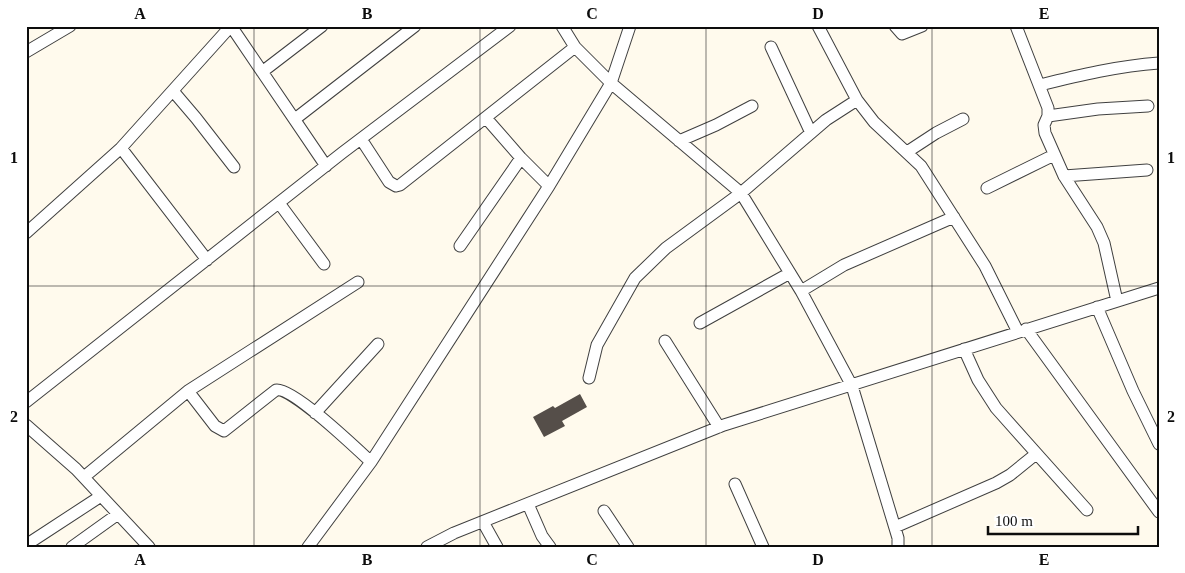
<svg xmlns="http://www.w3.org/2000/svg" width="1185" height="573" viewBox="0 0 1185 573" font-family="'Times New Roman',serif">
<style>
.building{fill:#554e49}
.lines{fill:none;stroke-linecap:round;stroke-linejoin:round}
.minor-casing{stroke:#404040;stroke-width:13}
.minor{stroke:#fff;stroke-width:11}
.grid{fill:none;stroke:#0d0d0d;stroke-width:1;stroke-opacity:0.55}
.neatline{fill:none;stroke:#0d0d0d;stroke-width:2}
.grid-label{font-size:16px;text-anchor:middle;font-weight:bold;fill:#0d0d0d}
</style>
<rect width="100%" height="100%" fill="#fffaed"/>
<!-- building -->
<path class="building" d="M580,394L587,407L562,421L565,426L544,437L533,417L553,406L555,408Z"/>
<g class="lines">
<defs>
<path id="minor" d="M231,26L326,166
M562,26L575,47L611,83L741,193L801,291L852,386L898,538V547
M818,26L857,100L874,122L921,166L985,266L1018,332
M895,26L902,34L922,26
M1016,26L1048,108V116L1044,125L1045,133L1064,176L1097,227L1104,243L1117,301
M771,47L811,133
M26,52L70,26
M262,72L322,26
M1040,85C1080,75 1118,66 1159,63
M173,91L196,118L234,167
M1048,116L1098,109L1148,106
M486,118L521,158L549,186
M295,119L415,26
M361,139L389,182L396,186L400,185L575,47
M679,141L716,125L752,106
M121,148L207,260
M907,152L936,133L963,119
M1064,176L1147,170
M987,188L1054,155
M279,203L324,264
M26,233L121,148L230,27
M460,246L521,158
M801,291L844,265L954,217
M1097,307L1133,391L1159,444
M700,323L790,273
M1026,329L1159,512
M665,341L719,427
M964,349L978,380L996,408L1087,510
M589,378L597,345L635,278L666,248L741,193L826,120L857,100
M188,391L215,426L224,431L276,390C291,386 357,449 371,462
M26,402L342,153L510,26
M315,413L378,344
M26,425L76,469L149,547
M84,477L188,391L358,282
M735,484L763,547
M528,504L542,536L550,547
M604,511L628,547
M483,522L497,547
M895,527L996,483L1010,475L1036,454
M26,545L101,496
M72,547L118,514
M308,547L371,462L549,186L611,83L630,26
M427,547L454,533L724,425L1159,288"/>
</defs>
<!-- minor casing -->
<use href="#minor" class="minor-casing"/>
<!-- minor -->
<use href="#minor" class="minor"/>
</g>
<!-- grid -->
<path class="grid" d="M254,26V547M480,26V547M706,26V547M932,26V547M26,286H1159"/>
<!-- border -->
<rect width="1185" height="573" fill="none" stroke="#ffffff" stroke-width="55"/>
<!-- scale -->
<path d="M988 526v8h150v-8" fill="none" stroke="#0d0d0d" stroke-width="2.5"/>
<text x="995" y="526" font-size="15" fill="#0d0d0d" stroke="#ffffff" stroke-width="4" paint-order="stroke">100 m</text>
<rect x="28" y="28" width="1130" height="518" class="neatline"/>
<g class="grid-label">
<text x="140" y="19">A</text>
<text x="367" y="19">B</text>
<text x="592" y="19">C</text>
<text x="818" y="19">D</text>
<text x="1044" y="19">E</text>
<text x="14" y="163">1</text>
<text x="1171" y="163">1</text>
<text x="14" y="422">2</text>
<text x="1171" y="422">2</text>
<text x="140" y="565">A</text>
<text x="367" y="565">B</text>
<text x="592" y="565">C</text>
<text x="818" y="565">D</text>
<text x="1044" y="565">E</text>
</g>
</svg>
